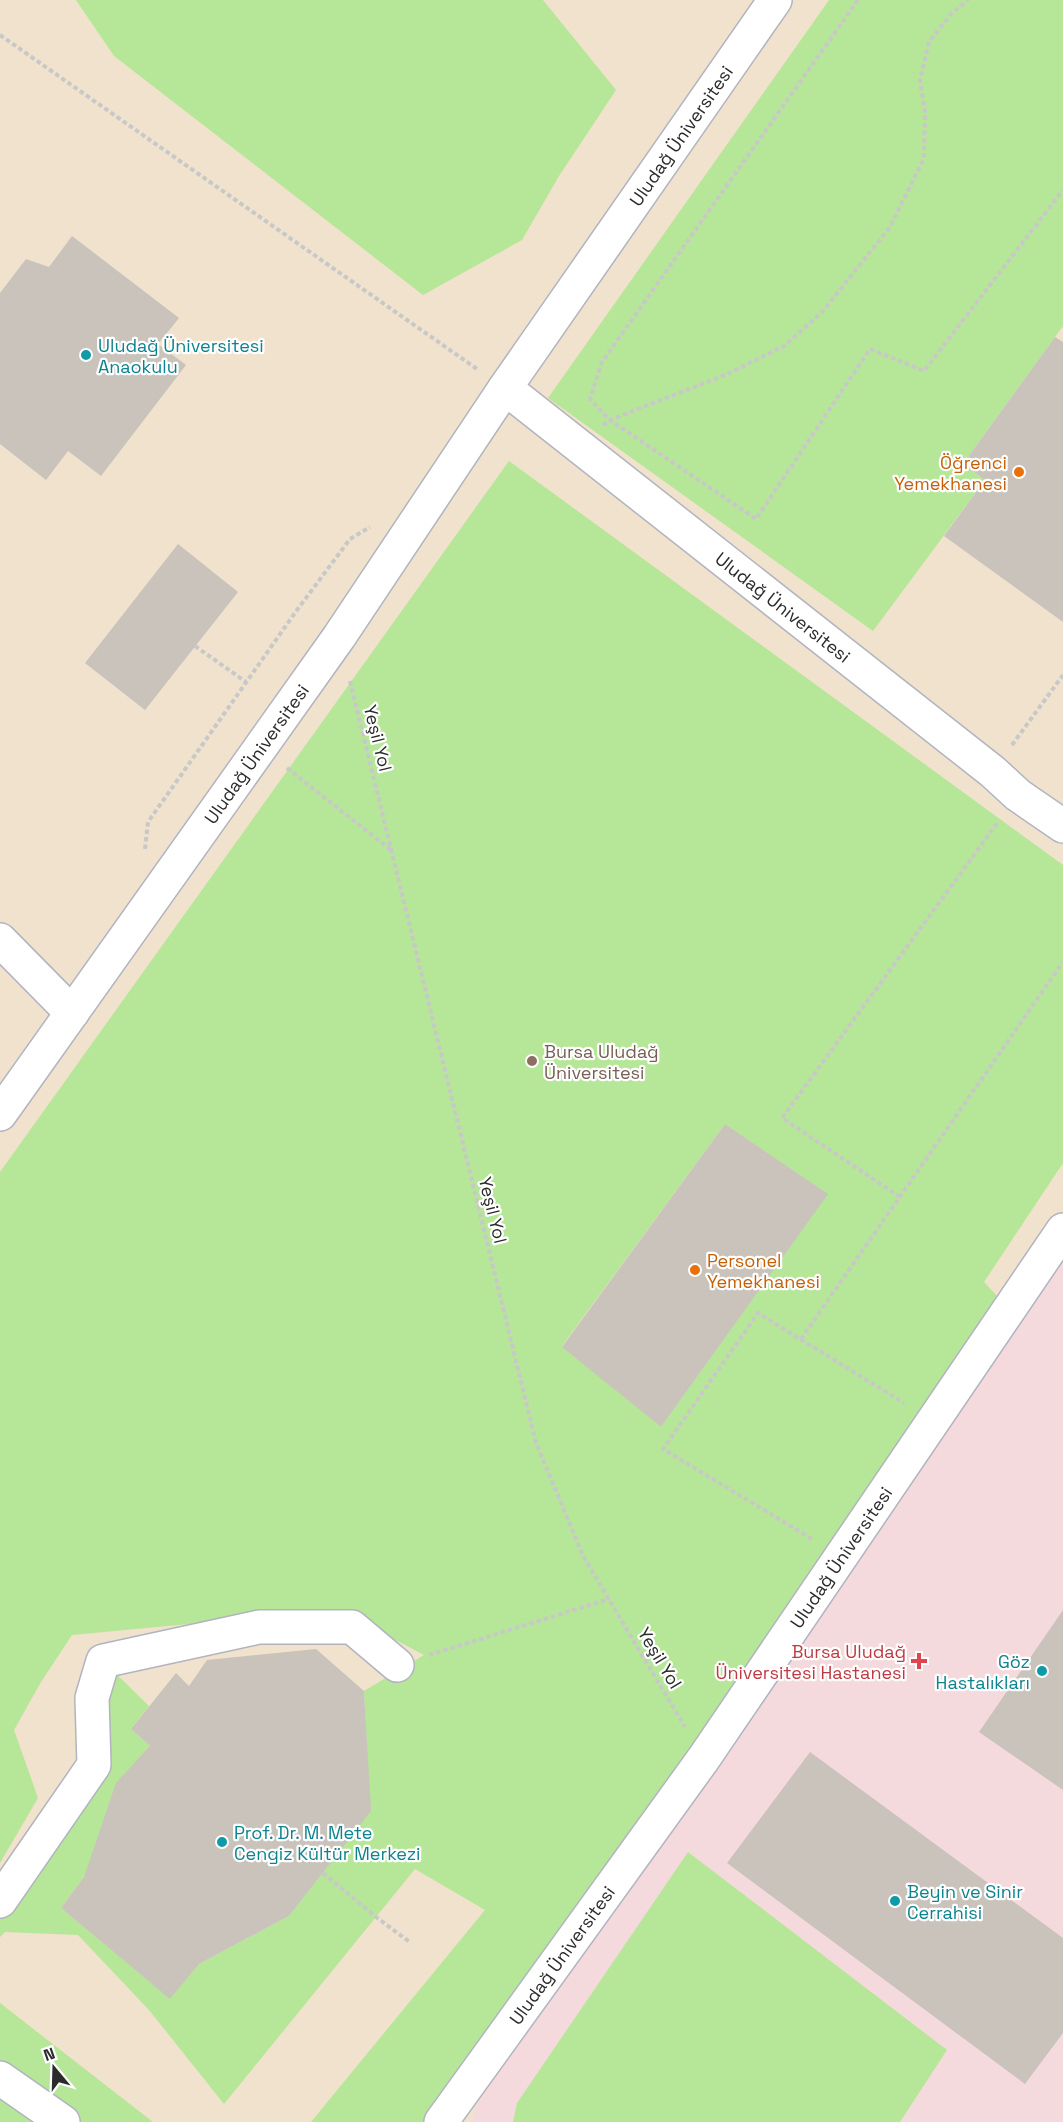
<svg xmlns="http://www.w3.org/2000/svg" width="1063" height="2122" viewBox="0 0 1063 2122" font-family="'Space Grotesk',sans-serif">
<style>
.education{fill:#f0e2cc}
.medical{fill:#f5dadd}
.green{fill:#b6e697;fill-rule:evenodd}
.building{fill:#c9c3bc}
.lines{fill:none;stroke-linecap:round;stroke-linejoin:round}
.minor-casing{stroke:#b1b4c0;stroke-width:36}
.path{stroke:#c8c8c8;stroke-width:4;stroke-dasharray:4.5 3;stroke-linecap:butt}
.minor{stroke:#fff;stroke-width:33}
.culture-dot{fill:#0f9aa8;stroke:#fff;stroke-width:2}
.food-dot{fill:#e8710a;stroke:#fff;stroke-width:2}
.education-dot{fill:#8d6e63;stroke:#fff;stroke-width:2}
.health-dot{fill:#e0444e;stroke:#fff;stroke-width:2}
.labels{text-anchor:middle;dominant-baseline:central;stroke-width:4.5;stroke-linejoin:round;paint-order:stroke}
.street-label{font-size:18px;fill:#2b2b2b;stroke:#fff}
.culture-label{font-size:18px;fill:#0d838f;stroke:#fff;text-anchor:start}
.food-label{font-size:18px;fill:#c56008;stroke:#fff;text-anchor:end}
.education-label{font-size:18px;fill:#785e54;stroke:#fff;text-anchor:start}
.health-label{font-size:18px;fill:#be3a42;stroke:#fff;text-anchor:end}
</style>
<rect width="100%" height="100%" fill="#eee6dd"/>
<!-- education -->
<path class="education" d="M0,0H1063V2122H0Z"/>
<!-- medical -->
<path class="medical" d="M1063,1236V2122H471L491,2060Z"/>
<!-- green -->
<path class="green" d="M76,0H543L616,90L559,176L522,240L423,295L114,56Z
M829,0H1063V326L963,464L985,480L873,631L548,398Z
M509,461L1063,865V1163L984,1282L1009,1309L441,2122H311L485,1910L415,1869L224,2104L149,2010L78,1935L5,1932L0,1937V1901L94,1765L103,1661L149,1706L131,1729L150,1746L84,1877L61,1908L170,1998L199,1964L289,1916L370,1811L364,1691L424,1655L339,1610L72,1635L41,1682L14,1730L38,1798L0,1863V1172ZM725,1124L827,1194L661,1427L562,1346Z
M688,1852L947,2050L900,2122H513L517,2103Z
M0,2003L153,2122H0Z"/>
<!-- building -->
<path class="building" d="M72,236L179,318L158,344L186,365L101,476L68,451L46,480L0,444V293L26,259L49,267Z
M1055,337L1063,342V622L944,536L985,480L963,464Z
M178,544L238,592L145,710L85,663Z
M725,1124L828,1194L661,1427L562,1347Z
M1063,1610V1790L979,1732Z
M316,1649L364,1691L371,1811L289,1916L199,1964L170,1999L61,1908L84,1877L116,1783L150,1746L131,1729L176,1673L189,1686L207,1660Z
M810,1752L1063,1938V2033L1025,2084L727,1863Z"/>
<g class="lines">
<defs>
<g id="minor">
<path id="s1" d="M505,388L993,772L1018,795L1063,826"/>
<path d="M0,940L72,1013"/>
<path id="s2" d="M0,1114L339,637L505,388L775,0"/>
<path d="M0,1901L94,1765L92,1698L103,1661L259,1627H352L397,1665"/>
<path d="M0,2078L63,2122"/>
<path id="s3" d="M441,2122L704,1758L1063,1230"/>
</g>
</defs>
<!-- minor casing -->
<use href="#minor" class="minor-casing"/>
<!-- path -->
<path class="path" d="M858,0L602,362L590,399L610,420L756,519L870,349L924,371L1063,190
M0,35L477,369
M603,425L610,420L725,375L784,346L822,312L890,227L924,158L925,112L920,80L929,42L951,14L968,0
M195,646L246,682
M350,681L536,1443L583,1556L685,1727
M1012,745L1063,675
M287,768L391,850
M145,849L148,822L297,610L350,539L370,527
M900,1197L782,1118L998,822
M801,1339L1063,962
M812,1539L663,1449L758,1313L904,1403
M429,1655L609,1599
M323,1873L376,1917L411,1943"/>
<!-- minor -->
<use href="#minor" class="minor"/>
</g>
<!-- markers -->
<g class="culture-dot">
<circle cx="86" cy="355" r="6"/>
<circle cx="1042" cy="1671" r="6"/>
<circle cx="222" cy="1842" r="6"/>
<circle cx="895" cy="1901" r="6"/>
</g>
<g class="food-dot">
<circle cx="1019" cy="472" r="6"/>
<circle cx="695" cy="1270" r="6"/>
</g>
<circle class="education-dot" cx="532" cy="1061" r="6"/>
<path class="health-dot" d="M916 1652h6v6h6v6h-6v6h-6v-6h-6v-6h6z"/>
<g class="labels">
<!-- street labels -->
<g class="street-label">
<text stroke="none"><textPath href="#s2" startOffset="1192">Uludağ Üniversitesi</textPath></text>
<text stroke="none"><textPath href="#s1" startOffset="354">Uludağ Üniversitesi</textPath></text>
<text transform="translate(378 738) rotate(76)">Yeşil Yol</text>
<text stroke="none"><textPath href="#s2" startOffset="442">Uludağ Üniversitesi</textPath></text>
<text transform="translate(493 1210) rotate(76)">Yeşil Yol</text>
<text stroke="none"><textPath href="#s3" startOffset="692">Uludağ Üniversitesi</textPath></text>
<text transform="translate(660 1658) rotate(59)">Yeşil Yol</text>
<text stroke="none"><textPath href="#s3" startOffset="206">Uludağ Üniversitesi</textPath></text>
</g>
<!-- culture labels -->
<g class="culture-label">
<text x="98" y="345">Uludağ Üniversitesi<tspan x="98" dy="21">Anaokulu</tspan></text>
<text x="1030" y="1661" text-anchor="end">Göz<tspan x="1030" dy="21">Hastalıkları</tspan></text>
<text x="234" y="1832">Prof. Dr. M. Mete<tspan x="234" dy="21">Cengiz Kültür Merkezi</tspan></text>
<text x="907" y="1891">Beyin ve Sinir<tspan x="907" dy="21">Cerrahisi</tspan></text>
</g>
<!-- food labels -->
<g class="food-label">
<text x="1007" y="462">Öğrenci<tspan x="1007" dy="21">Yemekhanesi</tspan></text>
<text x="707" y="1260" text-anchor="start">Personel<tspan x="707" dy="21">Yemekhanesi</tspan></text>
</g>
<!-- education labels -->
<g class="education-label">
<text x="544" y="1051">Bursa Uludağ<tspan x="544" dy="21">Üniversitesi</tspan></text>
</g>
<!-- health labels -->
<g class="health-label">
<text x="906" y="1651">Bursa Uludağ<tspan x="906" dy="21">Üniversitesi Hastanesi</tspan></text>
</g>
</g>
<!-- north arrow -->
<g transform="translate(54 2068) rotate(341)" stroke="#ffffff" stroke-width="4.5" paint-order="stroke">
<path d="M0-4.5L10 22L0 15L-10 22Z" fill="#2b2b2b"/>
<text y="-9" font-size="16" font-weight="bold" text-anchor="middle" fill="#2b2b2b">N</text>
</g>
</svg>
